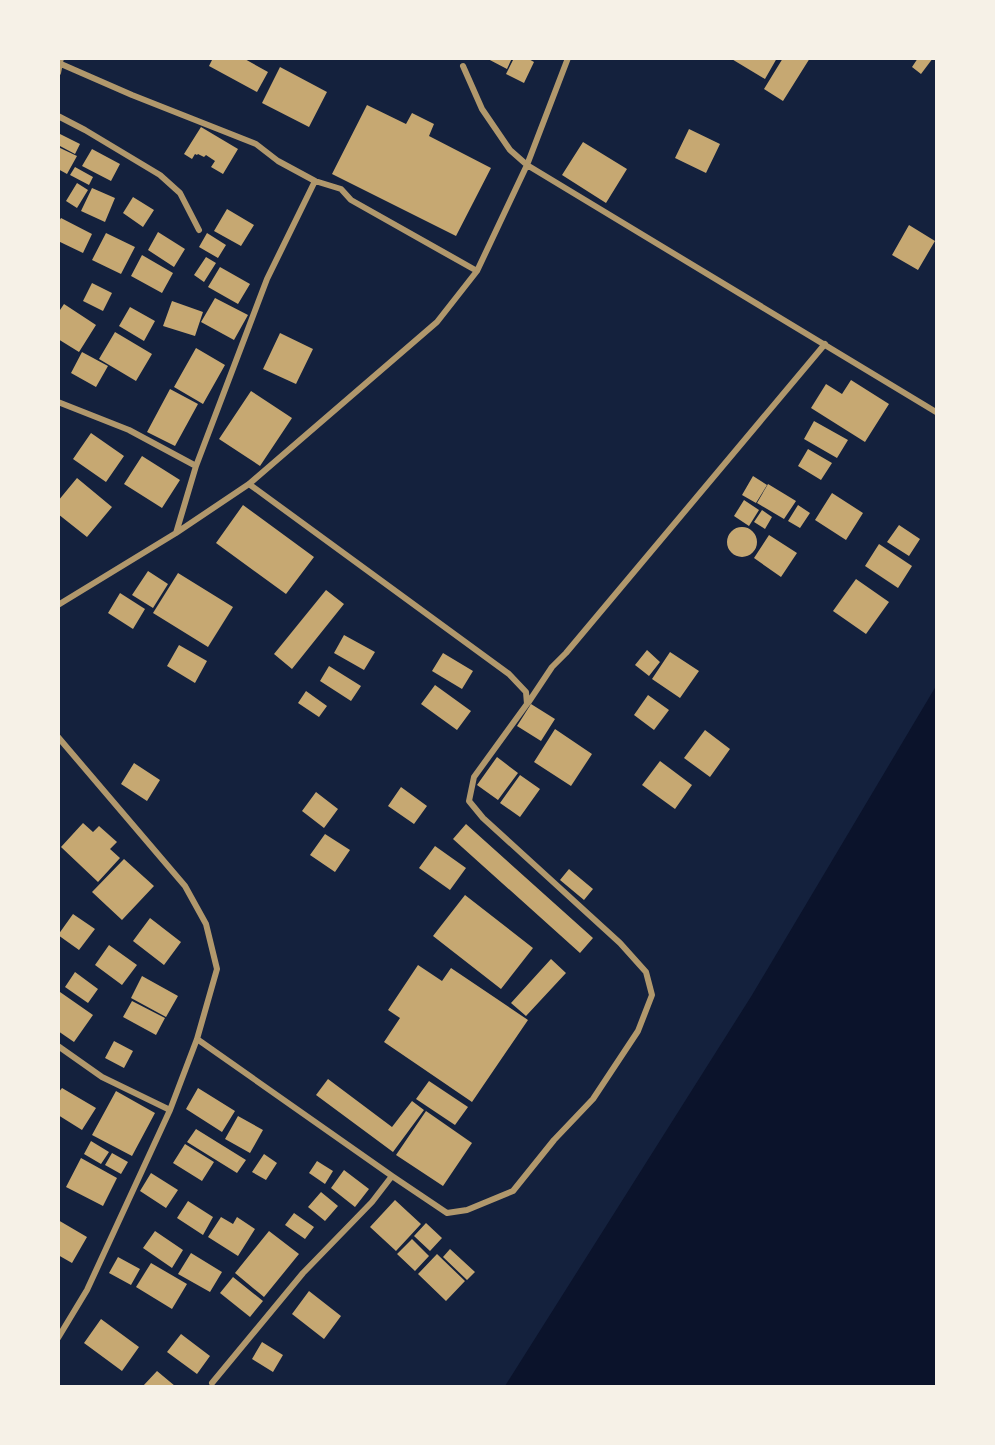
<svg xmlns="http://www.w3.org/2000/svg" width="995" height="1445" viewBox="0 0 995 1445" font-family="Commissioner,sans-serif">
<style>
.water{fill:#0b132b}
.building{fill:#c6a872}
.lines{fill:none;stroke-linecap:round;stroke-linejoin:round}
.minor{stroke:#b1986c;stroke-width:6}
</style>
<rect width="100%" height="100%" fill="#14213d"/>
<!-- water -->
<path class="water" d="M936,686V1386H505L752,995Z"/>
<!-- building -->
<path class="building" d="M213,58H243L268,72L257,92L209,66Z
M486,58H512L507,69Z
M514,58H527L534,62L524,83L506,74Z
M730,58H777L765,79Z
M783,58H810L783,101L764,89Z
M918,58H933L921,74L912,67Z
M280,67L327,92L309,127L262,103Z
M367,105L406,124L412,113L434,124L429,136L491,168L456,236L332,174Z
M201,127L238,149L223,174L211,167L215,161L206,155L204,157L198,154L197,155L195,154L192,159L184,154Z
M689,129L720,144L706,173L675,158Z
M58,133L80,144L75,154L58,145Z
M583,142L627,169L606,203L562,175Z
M58,147L77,156L67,174L58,169Z
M92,149L120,164L111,181L82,166Z
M75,167L93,177L89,185L70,175Z
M77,183L88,190L77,208L66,201Z
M92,188L115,198L105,222L81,211Z
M133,197L154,210L143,227L123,213Z
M227,209L254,225L241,246L214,231Z
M61,218L92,234L83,253L58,241V223Z
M909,225L935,241L918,270L892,255Z
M158,232L185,249L174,267L148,250Z
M106,233L135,247L121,274L92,260Z
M207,233L226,245L218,258L199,247Z
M142,255L173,273L162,293L131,276Z
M206,257L216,263L204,282L194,275Z
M220,267L250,284L238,304L208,287Z
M92,283L112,293L103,311L83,301Z
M215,298L248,315L234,340L201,322Z
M172,301L203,312L195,336L163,326Z
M64,304L96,325L79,352L58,339V313Z
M130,307L155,321L144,341L119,326Z
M115,332L152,354L136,381L99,359Z
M280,333L313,349L296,384L263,369Z
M196,348L225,365L203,404L174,387Z
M82,352L108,366L96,387L71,373Z
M851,380L889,404L865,442L811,408L826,384L842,394Z
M170,389L198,404L175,446L147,432Z
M251,391L292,418L260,466L219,439Z
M814,421L848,440L837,458L804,439Z
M91,433L124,456L106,482L73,459Z
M808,449L832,463L821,480L798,466Z
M142,456L180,480L162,508L124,484Z
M753,476L767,485L756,503L742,495Z
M77,478L112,507L87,537L58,514V501Z
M768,484L796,501L784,519L757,503Z
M832,493L863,513L846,540L815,520Z
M744,500L759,510L749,526L734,516Z
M243,505L314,557L286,594L216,543Z
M798,505L810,513L800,528L788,521Z
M762,510L772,517L765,529L754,522Z
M899,525L920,539L909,556L887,542Z
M727 542a15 15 0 1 1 30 0a15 15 0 1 1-30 0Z
M769,535L797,553L781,577L754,558Z
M879,544L912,566L898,588L865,566Z
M148,571L168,584L153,608L132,595Z
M178,573L233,607L208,647L153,613Z
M856,579L889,602L866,634L833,611Z
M326,590L344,604L292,669L274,654Z
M120,593L145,609L133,629L108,613Z
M344,635L375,652L364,670L334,653Z
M179,645L207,661L195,683L167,666Z
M647,650L660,662L649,676L635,665Z
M670,652L699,671L680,698L652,679Z
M443,653L473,671L462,689L432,671Z
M329,666L361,686L351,701L320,681Z
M435,685L471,711L457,730L421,704Z
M306,691L327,706L319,717L298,703Z
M648,695L669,710L654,730L634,715Z
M531,704L555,719L541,741L517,726Z
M555,729L592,754L571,786L534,762Z
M705,730L730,749L710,777L684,758Z
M497,757L518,773L498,800L477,785Z
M660,761L692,785L675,809L642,785Z
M134,763L160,780L147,801L121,784Z
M520,775L540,789L520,817L500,803Z
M401,787L427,806L414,824L388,806Z
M316,792L338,809L324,828L302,811Z
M83,823L93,832L99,826L117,842L110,849L120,858L98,882L61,847Z
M466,824L593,938L580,953L453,839Z
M325,834L350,850L335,872L310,855Z
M435,846L466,868L450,890L419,868Z
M124,859L154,886L122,920L92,892Z
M569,869L593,889L584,900L560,880Z
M465,895L533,948L501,989L433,936Z
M73,914L95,929L79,950L58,935Z
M150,918L181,942L164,965L133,941Z
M109,945L137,965L122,985L95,965Z
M551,959L566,973L526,1016L511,1003Z
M418,965L442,981L451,968L528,1020L472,1102L384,1042L400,1018L388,1010Z
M75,972L98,989L88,1003L65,987Z
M142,976L178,996L166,1017L131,998Z
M60,992L93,1015L74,1042L58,1031V993Z
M132,1001L165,1018L156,1035L123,1017Z
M114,1041L133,1051L124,1068L105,1058Z
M328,1079L392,1127L412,1101L424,1110L393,1152L316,1095Z
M429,1081L468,1107L455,1125L416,1099Z
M62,1088L96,1108L82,1130L58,1115V1093Z
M198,1088L235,1111L222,1132L186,1109Z
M116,1091L155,1113L132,1156L92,1135Z
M426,1111L472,1143L443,1186L396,1155Z
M238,1116L263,1130L250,1153L225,1139Z
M196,1129L246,1160L237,1173L187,1142Z
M91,1141L109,1152L101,1164L84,1154Z
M185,1144L214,1162L202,1181L173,1163Z
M112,1153L128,1162L121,1174L105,1165Z
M264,1154L277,1163L266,1180L252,1172Z
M81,1158L117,1178L103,1206L66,1187Z
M317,1161L333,1171L325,1184L309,1173Z
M344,1170L369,1189L355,1207L331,1188Z
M151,1173L178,1190L166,1208L140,1191Z
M321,1192L338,1206L325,1221L308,1207Z
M395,1200L421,1224L396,1251L370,1227Z
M188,1201L213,1217L203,1235L177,1218Z
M294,1213L314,1227L305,1239L285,1225Z
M221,1217L233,1224L237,1217L255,1229L238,1256L208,1237Z
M58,1220L87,1237L72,1263L58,1255Z
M426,1223L442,1238L430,1251L414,1236Z
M155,1231L183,1250L172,1268L143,1248Z
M269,1231L299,1254L264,1297L235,1273Z
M412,1239L429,1256L415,1271L397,1254Z
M450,1249L475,1272L467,1280L443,1257Z
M191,1253L222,1272L210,1292L178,1274Z
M437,1254L465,1281L446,1301L418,1274Z
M118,1257L140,1269L131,1285L109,1273Z
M151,1263L187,1284L172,1309L136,1287Z
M233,1277L263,1301L250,1317L220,1293Z
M309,1291L341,1316L324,1339L292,1314Z
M101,1319L139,1347L122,1371L84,1343Z
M181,1334L210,1356L197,1374L167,1352Z
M262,1342L283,1355L273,1372L252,1359Z
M157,1371L175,1386H143Z"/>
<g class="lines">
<!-- minor -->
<path class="minor" d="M61,64L132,95L256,144L278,161L315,181
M463,66L482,109L510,150L527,165L936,412
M58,73L61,58
M58,116L85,130L160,175L180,193L199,230
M58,402L129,430L196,466
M249,484L509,674L526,692L527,704L474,777L469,801L483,818L620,943L646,972L652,995L638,1031L593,1099L554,1140L513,1191L467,1210L447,1213L392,1176
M176,533L196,466L267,279L315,181L341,189L351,200L477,271
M58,605L176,533L249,484L437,322L477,271L527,165L568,58
M528,703L552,667L566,653L825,344
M58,737L185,886L206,924L217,969L197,1039L170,1110L102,1077L58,1046
M197,1039L392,1176L372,1202L303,1273L212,1383
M58,1338L87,1290L170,1110"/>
</g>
<!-- border -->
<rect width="995" height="1445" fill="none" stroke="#f6f1e7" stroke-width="120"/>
</svg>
